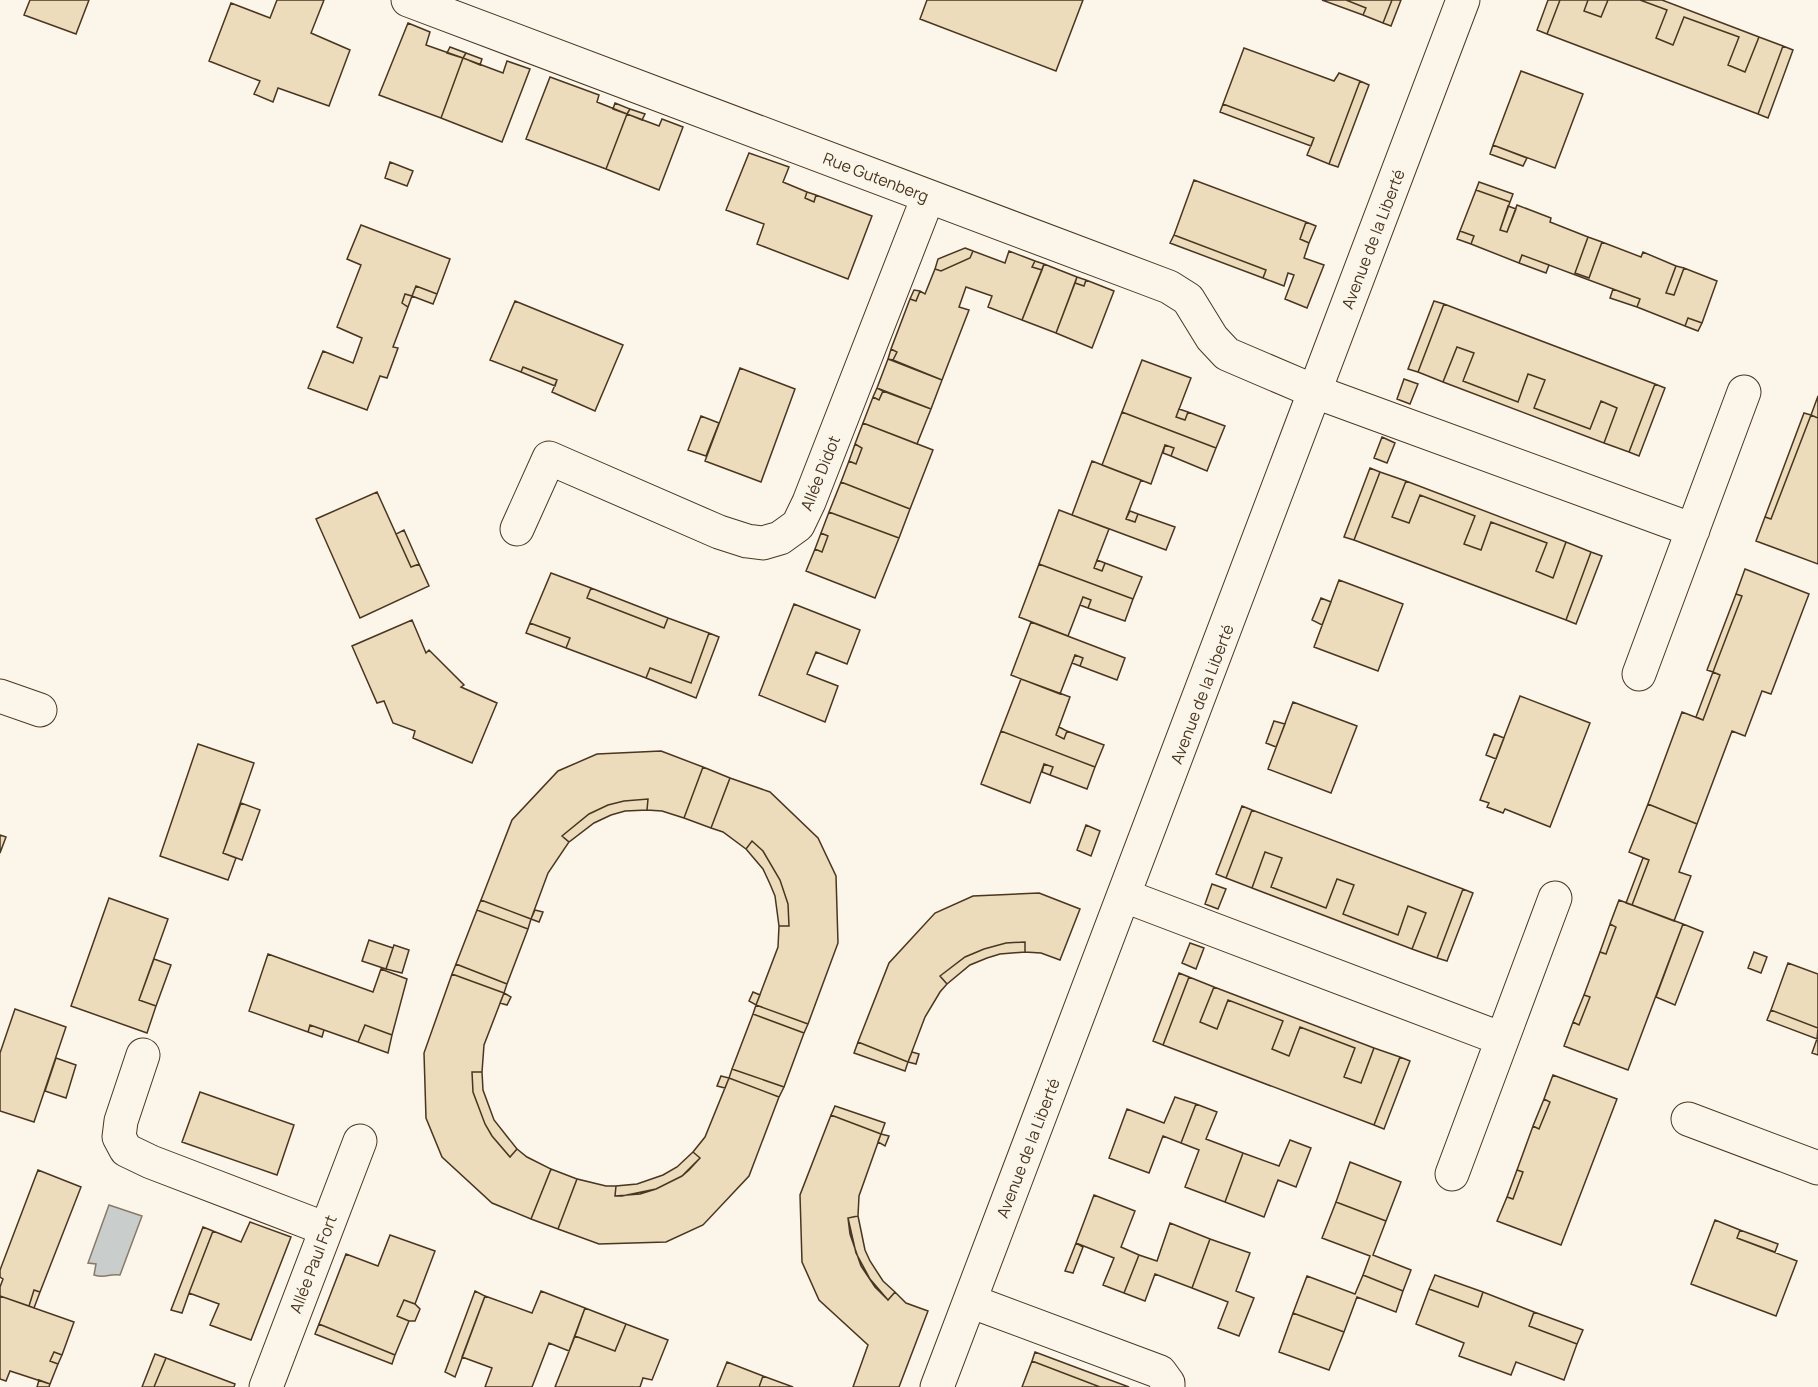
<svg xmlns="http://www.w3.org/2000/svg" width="1818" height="1387" viewBox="0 0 1818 1387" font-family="Manrope,sans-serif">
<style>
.water{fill:#c9cecd;stroke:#887966;stroke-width:1.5}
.building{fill:#ecdcbc;stroke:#4a3520;stroke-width:1.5}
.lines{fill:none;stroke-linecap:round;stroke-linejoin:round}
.minor-casing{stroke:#4a3520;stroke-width:35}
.minor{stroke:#fbf6e9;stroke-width:33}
.labels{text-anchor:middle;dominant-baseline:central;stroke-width:4.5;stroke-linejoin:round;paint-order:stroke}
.street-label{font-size:16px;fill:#4a3520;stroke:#fbf6e9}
</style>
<rect width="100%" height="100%" fill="#fbf6e9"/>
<!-- water -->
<path class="water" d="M109,1205L142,1216L120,1275C108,1273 107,1279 94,1275L96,1264L88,1263Z"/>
<!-- building -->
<path class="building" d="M30,0H89L76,34L24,15Z
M277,0H324L311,33L350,50L329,106L278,88L273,102L254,94L260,81L209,61L231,3L270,18Z
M927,0H1083L1056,71L920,19Z
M1322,0H1346L1366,8L1363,15Z
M1346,0H1392L1383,23L1363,15L1366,8Z
M1392,0H1401L1391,26L1383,23Z
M1548,0H1560L1547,34L1537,30Z
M1560,0H1588L1584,11L1601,17L1608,0H1640L1667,10L1656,38L1673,45L1684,17L1739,37L1728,65L1745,72L1759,37L1783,46L1758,114L1547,34Z
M1588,0H1608L1601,17L1584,11Z
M1640,0H1662L1759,37L1745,72L1728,65L1739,37L1684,17L1673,45L1656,38L1667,10Z
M408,23L430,32L426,45L463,58L441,118L379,95Z
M1783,46L1793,50L1768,118L1758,114Z
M450,47L466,53L463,58L447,53Z
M1244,48L1334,81L1339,73L1360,81L1329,164L1307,155L1314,138L1223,104Z
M466,53L482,59L480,65L463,58Z
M463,58L503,73L507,61L530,69L502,142L441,118Z
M1521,71L1583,94L1555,168L1493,145Z
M550,77L599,95L597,102L627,114L606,169L526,139Z
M1360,81L1369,85L1338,167L1329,164Z
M615,103L630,109L627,114L613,109Z
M1223,104L1314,138L1311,146L1220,112Z
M630,109L645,114L642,120L627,114Z
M627,114L659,126L662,119L683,127L659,190L606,169Z
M1493,145L1527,158L1523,166L1490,154Z
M749,153L789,167L783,182L807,192L805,198L814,202L816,195L872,216L848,279L757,244L764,224L726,210Z
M390,162L413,171L407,186L385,178Z
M1194,180L1306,222L1300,239L1309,243L1304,258L1324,265L1307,308L1285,299L1294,275L1288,273L1284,286L1263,278L1266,270L1174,235Z
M1479,182L1513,194L1510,202L1476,190Z
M1476,190L1510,202L1500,230L1507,232L1517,205L1551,218L1550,222L1588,237L1575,273L1589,278L1602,242L1641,257L1643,252L1676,266L1666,293L1674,295L1684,268L1717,281L1702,323L1688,318L1685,326L1637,307L1640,299L1613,289L1522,255L1519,263L1471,244L1474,236L1460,231Z
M807,192L816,195L814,202L805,198Z
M1508,206L1516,209L1507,232L1500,230Z
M1306,222L1316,226L1309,243L1300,239Z
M361,225L450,259L437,294L416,286L412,296L405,294L402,303L408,307L393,347L398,348L387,378L380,376L367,410L308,388L323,351L353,363L362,338L337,327L361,265L347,259Z
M1460,231L1474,236L1471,244L1457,239Z
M1174,235L1266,270L1263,278L1170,243Z
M1588,237L1602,242L1589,278L1575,273Z
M965,248L973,251L970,258L941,271L935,269L938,259Z
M973,251L1005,263L1009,251L1035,261L1032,267L1042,270L1022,320L988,307L992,296L966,287L959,307L969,310L942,380L893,360L897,352L891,349L910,299L916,301L920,291L925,294L935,269L941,271L970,258Z
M1522,255L1549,265L1546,273L1519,263Z
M1035,261L1044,264L1042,270L1032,267Z
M1044,264L1077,277L1056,333L1022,320Z
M1676,266L1684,268L1674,295L1666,293Z
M1077,277L1086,280L1084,286L1075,283Z
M1086,280L1114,291L1092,348L1056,333L1075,283L1084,286Z
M416,286L437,294L433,304L412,296Z
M1613,289L1640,299L1637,307L1610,298Z
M914,290L920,291L916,301L910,299Z
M405,294L412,296L408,307L402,303Z
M515,301L623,345L595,411L552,392L557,380L523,367L521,372L490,360Z
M1434,301L1444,304L1418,372L1408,369Z
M1444,304L1655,384L1629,452L1604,443L1617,408L1601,401L1590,429L1534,408L1545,380L1528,374L1518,402L1463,381L1474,353L1457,347L1443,382L1418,372Z
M1688,318L1702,323L1698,331L1685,326Z
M1457,347L1474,353L1463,381L1518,402L1528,374L1545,380L1534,408L1590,429L1601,401L1617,408L1604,443L1443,382Z
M891,349L897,352L893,360L888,359Z
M888,359L942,380L931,409L877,388Z
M1142,360L1191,378L1176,417L1185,420L1188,412L1225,426L1216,448L1122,412Z
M523,367L557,380L555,386L521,372Z
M740,368L795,389L761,482L705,461Z
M1404,379L1418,384L1410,404L1397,399Z
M1655,384L1665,388L1639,456L1629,452Z
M877,388L883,391L879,400L873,397Z
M883,391L931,409L917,444L863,423L873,397L879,400Z
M1818,396V418L1811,415Z
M1179,409L1188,412L1185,420L1176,417Z
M1122,412L1216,448L1207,471L1171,456L1174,448L1165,445L1151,484L1102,465Z
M1804,413L1811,415L1771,519L1765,517Z
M1811,415L1818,418V564L1756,541L1765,517L1771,519Z
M701,416L719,423L706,456L688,450Z
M863,423L933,450L910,509L841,482L849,461L856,464L862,448L855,444Z
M1382,437L1395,443L1387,463L1374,458Z
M855,444L862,448L856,464L849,461Z
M1165,445L1174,448L1171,456L1163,453Z
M1092,461L1141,480L1126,519L1135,522L1138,514L1175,527L1166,550L1072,515Z
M1370,468L1380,472L1354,540L1344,537Z
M1380,472L1406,481L1392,517L1409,523L1420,495L1475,516L1464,544L1481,550L1491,522L1547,543L1536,571L1553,578L1566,542L1591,552L1566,620L1354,540Z
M1406,481L1566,542L1553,578L1536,571L1547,543L1491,522L1481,550L1464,544L1475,516L1420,495L1409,523L1392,517Z
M841,482L910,509L899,538L829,512Z
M377,492L411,567L419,564L429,586L360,618L316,519Z
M1059,510L1109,529L1094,568L1102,571L1105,563L1142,577L1133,599L1039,564Z
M1130,511L1138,514L1135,522L1126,519Z
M829,512L899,538L875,598L806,571L815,549L822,552L828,536L821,533Z
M404,530L419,564L411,567L396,534Z
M821,533L828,536L822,552L815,549Z
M1591,552L1602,556L1576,624L1566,620Z
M1097,560L1105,563L1102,571L1094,568Z
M1039,564L1133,599L1125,621L1088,608L1091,600L1083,597L1068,636L1019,617Z
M1745,569L1809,594L1771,694L1762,691L1745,736L1732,731L1697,824L1648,804L1682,712L1703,720L1720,675L1713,672L1742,596L1736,594Z
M551,573L591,588L587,598L664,628L668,618L709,633L691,683L650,668L646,678L566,648L570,638L530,623Z
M1339,580L1403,604L1378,671L1314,647Z
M591,588L668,618L664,628L587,598Z
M1736,594L1742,596L1713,672L1707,670Z
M1083,597L1091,600L1088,608L1080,605Z
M1321,598L1331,602L1322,625L1312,620Z
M794,604L860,630L847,664L816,652L807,674L838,686L825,722L759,695Z
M412,620L426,653L429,650L464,685L461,687L497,703L472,763L413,738L415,731L393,723L384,701L377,703L352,646Z
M1031,622L1125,658L1117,680L1080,666L1083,658L1075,655L1060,694L1011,675Z
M530,623L570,638L566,648L526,633Z
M709,633L719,637L696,698L646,678L650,668L691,683Z
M1075,655L1083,658L1080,666L1072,663Z
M1713,672L1720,675L1703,720L1696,717Z
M1021,679L1070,697L1056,735L1064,739L1067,731L1104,745L1095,767L1001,731Z
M1520,696L1590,723L1550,827L1505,809L1503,813L1487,807L1489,803L1480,800Z
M1293,702L1357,726L1331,793L1268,769Z
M1274,721L1285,724L1276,747L1266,743Z
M1059,727L1067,731L1064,739L1056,735Z
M1001,731L1095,767L1087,789L1050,775L1053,767L1044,764L1030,803L981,784Z
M1494,734L1504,738L1496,759L1486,755Z
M198,744L254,763L223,853L236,858L228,880L160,856Z
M661,751L703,767L684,818L662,811L647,810L648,799L624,801L608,805L589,814L562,836L569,842L548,873L531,919L481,900L512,820L558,771L597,754Z
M1044,764L1053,767L1050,775L1042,772Z
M703,767L730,778L711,828L684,818Z
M730,778L770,792L818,838L836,876L838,943L808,1024L756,1005L778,947L779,926H789L788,904L780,880L763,851L752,841L746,849L723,832L711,828Z
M648,799L647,810L625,811L611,815L594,823L569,842L562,836L589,814L608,805L624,801Z
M241,803L260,810L242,860L223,853Z
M1648,804L1697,824L1679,872L1691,876L1674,921L1632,905L1649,860L1629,852Z
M1242,806L1252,810L1226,878L1216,874Z
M1252,810L1463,889L1437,958L1412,949L1426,913L1408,906L1398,935L1343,914L1354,885L1337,879L1326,908L1271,887L1282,858L1265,852L1252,888L1226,878Z
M1086,825L1100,831L1091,856L1077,850Z
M0,835L6,837L0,853Z
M752,841L763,851L780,880L788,904L789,926H779L775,896L770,884L763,869L746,849Z
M1265,852L1282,858L1271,887L1326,908L1337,879L1354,885L1343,914L1398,935L1408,906L1426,913L1412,949L1252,888Z
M1643,858L1649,860L1632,905L1626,903Z
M1212,884L1226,889L1218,909L1205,904Z
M1463,889L1473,893L1447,961L1437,958Z
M1039,893L1080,909L1060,960L1041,953L1025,952V942L1006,943L984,949L965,957L940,976L947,984L940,992L925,1017L908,1062L858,1042L889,963L935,913L973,896Z
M109,898L168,919L139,1000L156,1006L147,1033L71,1006Z
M481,900L531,919L528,929L477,910Z
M1619,900L1683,924L1628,1070L1564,1046L1573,1022L1579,1025L1590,997L1584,995L1600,952L1606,954L1616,927L1610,924Z
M477,910L528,929L507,984L456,964Z
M535,910L543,912L539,922L531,919Z
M1610,924L1616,927L1606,954L1600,952Z
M1683,924L1703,932L1675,1005L1656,997Z
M369,940L393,948L386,969L362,961Z
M1025,942V952L1000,954L987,958L970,965L947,984L940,976L965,957L984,949L1006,943Z
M1190,943L1204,948L1196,969L1182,963Z
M394,945L409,950L402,973L386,969Z
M1754,952L1767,957L1761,973L1748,968Z
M268,954L373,992L381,969L407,979L392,1035L365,1025L358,1042L310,1025L308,1032L249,1011Z
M154,959L171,965L156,1006L139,1000Z
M1788,963L1818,974V1028L1771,1010Z
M456,964L507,984L504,993L452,974Z
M1179,973L1189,977L1163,1045L1153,1041Z
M452,974L504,993L484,1045L482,1072H472L473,1092L485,1124L492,1136L510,1157L517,1149L527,1157L551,1169L531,1219L492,1203L442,1157L426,1118L424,1053Z
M1189,977L1214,987L1200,1022L1217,1029L1228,1000L1283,1021L1272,1049L1289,1056L1300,1027L1355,1048L1344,1077L1361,1083L1374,1048L1400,1057L1374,1125L1163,1045Z
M1214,987L1374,1048L1361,1083L1344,1077L1355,1048L1300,1027L1289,1056L1272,1049L1283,1021L1228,1000L1217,1029L1200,1022Z
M753,992L760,995L756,1005L749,1001Z
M504,993L511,997L507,1005L500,1003Z
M1584,995L1590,997L1579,1025L1573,1022Z
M756,1005L808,1024L804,1033L753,1014Z
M15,1009L66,1027L34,1122L0,1111V1053Z
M1771,1010L1818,1028L1817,1039L1767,1020Z
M753,1014L804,1033L784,1087L732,1069Z
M310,1025L324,1030L322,1037L308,1032Z
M365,1025L392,1035L388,1053L358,1042Z
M1818,1036V1055L1812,1053Z
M858,1042L908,1062L905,1071L854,1053Z
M912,1052L919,1054L916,1064L908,1062Z
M1400,1057L1410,1061L1384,1129L1374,1125Z
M56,1058L76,1065L66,1098L45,1091Z
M732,1069L784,1087L779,1097L729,1078Z
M472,1072H482L483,1090L494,1120L517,1149L510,1157L492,1136L485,1124L473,1092Z
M1553,1075L1617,1099L1561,1245L1497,1221L1507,1197L1513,1199L1523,1172L1517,1170L1533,1126L1539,1129L1550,1102L1544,1099Z
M721,1076L729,1078L725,1088L717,1086Z
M729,1078L779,1097L749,1176L703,1225L666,1242L599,1244L558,1229L577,1179L606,1186H616L615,1196H622L656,1189L682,1176L689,1170L700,1158L693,1152L705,1137Z
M200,1092L294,1125L277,1175L182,1142Z
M1175,1097L1196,1104L1181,1143L1163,1136L1149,1173L1109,1158L1127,1109L1164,1123Z
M1544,1099L1550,1102L1539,1129L1533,1126Z
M1196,1104L1217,1112L1206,1139L1243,1153L1225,1202L1185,1187L1199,1150L1181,1143Z
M835,1106L885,1123L881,1134L831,1115Z
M831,1115L881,1134L859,1196L858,1216L848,1218L850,1234L861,1266L875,1287L888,1300L895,1292L906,1303L928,1311L899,1387H853L868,1345L819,1300L802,1262L800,1195Z
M881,1134L889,1136L885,1146L878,1142Z
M1290,1140L1311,1148L1296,1187L1278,1180L1264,1217L1225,1202L1243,1153L1279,1166Z
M693,1152L700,1158L682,1176L656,1189L640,1194L615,1196L616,1186L637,1184L663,1175L677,1167Z
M1350,1162L1401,1182L1386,1221L1336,1202Z
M551,1169L577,1179L558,1229L531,1219Z
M38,1170L81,1187L40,1292L34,1290L29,1306L0,1296V1287L3,1279L0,1277V1270Z
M1517,1170L1523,1172L1513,1199L1507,1197Z
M1094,1195L1135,1211L1121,1247L1139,1255L1124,1293L1103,1285L1114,1258L1076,1243Z
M1336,1202L1386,1221L1373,1255L1411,1270L1403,1291L1363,1275L1370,1256L1322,1238Z
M858,1216L865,1250L870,1261L883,1281L895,1292L888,1300L870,1279L856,1253L848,1218Z
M1715,1220L1740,1230L1737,1238L1797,1261L1776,1316L1691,1284Z
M250,1222L291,1237L251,1340L210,1325L219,1304L189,1293L213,1231L241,1242Z
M1170,1223L1210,1239L1192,1288L1155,1274L1145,1301L1124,1293L1139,1255L1157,1261Z
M203,1227L213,1231L189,1293L182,1313L171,1310Z
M1740,1230L1778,1244L1775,1252L1737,1238Z
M390,1235L435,1251L415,1304L404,1300L397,1316L409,1321L395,1355L319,1324L346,1254L378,1266Z
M1210,1239L1250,1253L1236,1291L1254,1298L1239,1336L1218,1328L1228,1302L1192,1288Z
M1076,1243L1083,1247L1073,1273L1065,1271Z
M1363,1275L1403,1291L1396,1312L1357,1297L1344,1332L1293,1313L1307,1276L1355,1294Z
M1435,1275L1483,1292L1478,1307L1429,1289Z
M1429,1289L1478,1307L1483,1292L1534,1312L1529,1326L1577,1344L1564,1380L1516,1362L1511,1375L1459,1356L1464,1343L1416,1324Z
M34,1290L40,1292L34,1308L29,1306Z
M475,1291L485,1296L455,1377L445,1372Z
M541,1291L585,1308L569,1351L549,1343L532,1387H485L492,1368L462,1357L485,1296L532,1313Z
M0,1296L74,1322L62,1355L54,1352L50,1361L58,1364L50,1384L10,1371L6,1381L0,1379Z
M404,1300L415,1304L420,1309L415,1321H409L397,1316Z
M585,1308L626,1324L615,1351L575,1336Z
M1534,1312L1583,1330L1577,1344L1529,1326Z
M1293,1313L1344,1332L1329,1370L1279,1352Z
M319,1324L395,1355L392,1364L315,1334Z
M626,1324L668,1340L652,1380L643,1378L640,1387H555L575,1336L615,1351Z
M54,1352L62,1355L58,1364L50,1361Z
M1035,1352L1083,1370L1129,1387H1100L1032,1361Z
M155,1354L166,1358L154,1387H142Z
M166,1358L235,1384L234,1387H154Z
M1032,1361L1100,1387H1022Z
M727,1362L763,1376L759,1387H717Z
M763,1376L793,1387H759Z
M39,1380L50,1384L49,1387H37Z"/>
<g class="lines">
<defs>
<path id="minor" d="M408,0L1169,287L1188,299L1212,338L1227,354L1316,392L1693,530
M517,529L549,458L719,532L747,541L763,543L780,538L798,525L809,502L928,197
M1639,674L1744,392
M0,696L40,710
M1125,896L1502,1039
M143,1055L121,1121L119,1137L126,1150L151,1162L326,1229
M1688,1119L1818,1168
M1452,1174L1555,898
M970,1301L1160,1372L1168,1383V1387
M266,1387L360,1141
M937,1387L1463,0"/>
</defs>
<!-- minor casing -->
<use href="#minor" class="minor-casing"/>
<!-- minor -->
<use href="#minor" class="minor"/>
</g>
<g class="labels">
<!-- street labels -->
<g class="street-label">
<text transform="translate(876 177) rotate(21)">Rue Gutenberg</text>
<text transform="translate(1373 239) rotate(-69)">Avenue de la Liberté</text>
<text transform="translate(820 473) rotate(-68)">Allée Didot</text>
<text transform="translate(1202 694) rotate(-69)">Avenue de la Liberté</text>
<text transform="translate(1028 1148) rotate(-69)">Avenue de la Liberté</text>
<text transform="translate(313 1264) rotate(-69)">Allée Paul Fort</text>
</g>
</g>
</svg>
